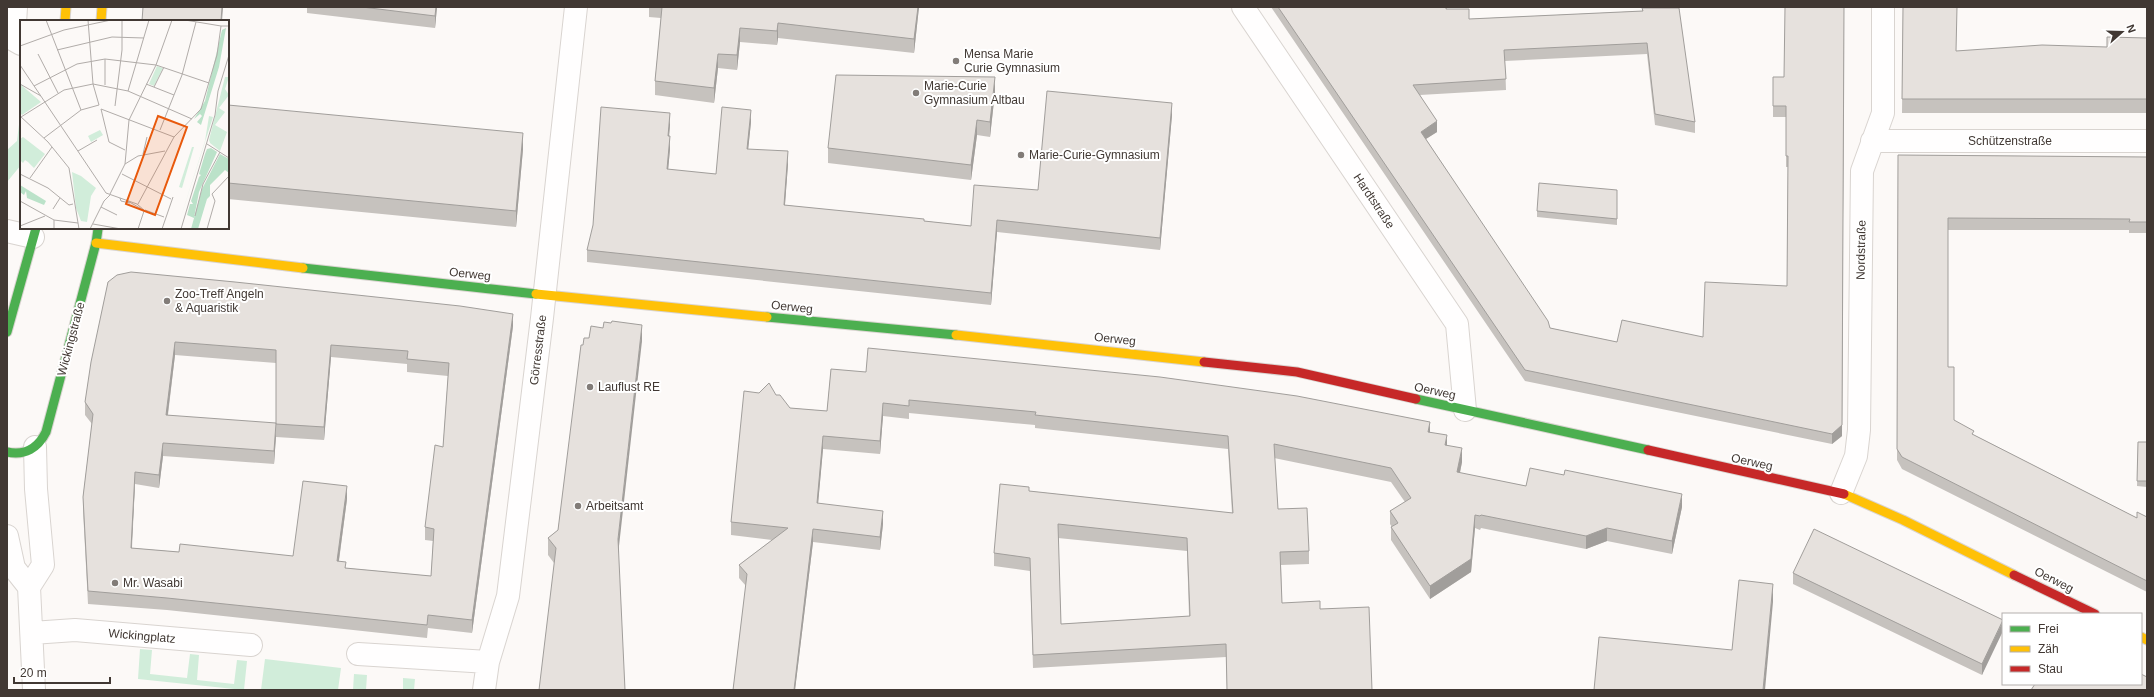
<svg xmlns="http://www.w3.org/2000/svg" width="2154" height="697" viewBox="0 0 2154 697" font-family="Arial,sans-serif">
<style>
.green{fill:#d1edda}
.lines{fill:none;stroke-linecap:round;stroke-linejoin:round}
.street-casing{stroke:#d9d4d0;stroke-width:24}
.fast-casing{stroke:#d9d4d0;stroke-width:11}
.slow-casing{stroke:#d9d4d0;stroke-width:11}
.jam-casing{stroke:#d9d4d0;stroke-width:11}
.street{stroke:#fffefe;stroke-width:22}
.fast{stroke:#4caf50;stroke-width:9}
.slow{stroke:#ffc107;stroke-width:9}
.jam{stroke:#c62828;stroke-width:9}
.wall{fill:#c6c2be;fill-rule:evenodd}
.shaded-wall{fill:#a19e9b}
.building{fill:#e6e1dd;stroke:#a19e9b;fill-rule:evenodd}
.poi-dot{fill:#827c78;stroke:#fff;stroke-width:1.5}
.labels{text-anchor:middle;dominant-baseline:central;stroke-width:4;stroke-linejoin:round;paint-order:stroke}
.poi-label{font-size:12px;fill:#413833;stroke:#fff;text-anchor:start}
.street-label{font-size:12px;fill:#413833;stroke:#fff}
.inset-road{fill:none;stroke:#b1aca9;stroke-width:1}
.view{fill:#e8590c;fill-opacity:0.15;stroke:#e8590c;stroke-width:2}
.inset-edge{fill:none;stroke:#413833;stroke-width:2}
</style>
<rect width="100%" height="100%" fill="#fcf9f7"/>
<!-- green -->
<path class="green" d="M21,108V165L7,182V150L17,141Z
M140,649L152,650L150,674L187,678L190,654L199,655L197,680L234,684L237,660L247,661L244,690L138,679Z
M265,659L341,668L338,690H261Z
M354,674L367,675L366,690H353Z
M403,678L415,679L414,690H403Z"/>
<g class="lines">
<defs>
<path id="street" d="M16,7L14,40L21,44
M1243,7L1457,324L1465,410
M1872,141H2147
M7,231L33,237
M1841,493L1856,456L1859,430L1862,171L1883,113V7
M7,536L14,568L29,587L34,690
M29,587L43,565L36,489L35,447
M32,633L75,630L251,645
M358,654L488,662
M484,690L488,662L508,596L542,318L576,7"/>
<path id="fast" d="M303,268L536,294
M767,317L956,335
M7,332L36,228
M1416,399L1648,450
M7,452C25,456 38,448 46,432L96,243L98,229"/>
<path id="slow" d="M65,21L66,7
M101,21L102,7
M96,243L303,268
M536,294L767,317
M956,335L1204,362
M1844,494L1903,520L2014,575
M2141,637L2147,640"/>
<path id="jam" d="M1204,362L1297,372L1416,399
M1648,450L1844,494
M2014,575L2095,614"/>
</defs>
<!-- street casing -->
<use href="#street" class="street-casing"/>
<!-- fast casing -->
<use href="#fast" class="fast-casing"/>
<!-- slow casing -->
<use href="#slow" class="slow-casing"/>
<!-- jam casing -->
<use href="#jam" class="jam-casing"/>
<!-- street -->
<use href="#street" class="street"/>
<!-- fast -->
<use href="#fast" class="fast"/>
<!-- slow -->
<use href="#slow" class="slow"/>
<!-- jam -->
<use href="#jam" class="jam"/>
</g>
<!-- wall -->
<path class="wall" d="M307,7H437L435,28L307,13Z
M649,7H919L914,53L778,38L777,45L740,42L737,70L718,68L714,103L655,95V81L661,18L649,17Z
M1271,7H1447V9L1469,19L1642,11V8L1695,122V133L1655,125L1647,54L1505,61L1506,90L1420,95L1437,132L1426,139L1550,328L1617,342L1703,337L1787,286L1788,167H1786V117H1773V77H1784L1844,7L1842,436L1832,444L1525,381Z
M1903,7L1956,51L2107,47L2147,38V113H1902Z
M995,92L990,137L977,135L971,180L828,163V148Z
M228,105L523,149L516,227L228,199Z
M1172,115L1160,250L997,232L991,305L587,262V250L670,125L669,136L670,149L668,170L716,174L751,122L748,149L788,164L785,205L924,221L971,226L1038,190Z
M1898,155L2147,157V233H2129V230H1948V367L1954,420L1974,435L2137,518L2147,517V592L1902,469L1897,460Z
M1617,190V225L1537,217V211Z
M108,282L513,326L472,633L428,628L427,638L167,610L88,604L83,510V497L92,424L85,415V402ZM175,355L276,363V437L324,440L331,357L407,364V372L448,376L443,447L425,527V540L433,541L431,576L346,568L339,561L347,499L293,556L179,552L132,548L135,484L159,488L163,456L274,464L276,436L168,415Z
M603,328L642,341L554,563L548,555V538L558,530L583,345L589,338Z
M831,369L1430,432L1447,446L1462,462L1460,473L1526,486L1682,507L1672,554L1607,541L1586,549L1481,528L1480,530L1475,528L1471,572L1430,599L1391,540V527H1392L1390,524V511L1405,502L1391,482L1274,458L1278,509L1309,551V564L1281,565L1282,603L1320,609L1372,690H1227L1226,657L1033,668L1030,571L994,566V553L1029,491L1232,513L1228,449L1035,428V425L909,413V419L883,416L880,454L823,449L818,503L883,524L880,550L813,542L795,690H733L746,586L739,578V565L772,540L731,535V522L759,393L776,395L790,408L827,411ZM1058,538L1187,551L1189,616L1061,624Z
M2138,442H2147V487L2137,486Z
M1793,573L2003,620L1982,675L1793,584Z"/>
<!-- shaded-wall -->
<path class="shaded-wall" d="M222,7H223L222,21H221Z
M436,7H437L435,28V16Z
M918,7H919L914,53V39Z
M1844,7L1842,436L1832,444V434Z
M778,23V38L777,45V31Z
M740,28V42L737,70V55Z
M718,54V68L714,103V88Z
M995,77V92L990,137V122Z
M1172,103V115L1160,250V238Z
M751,110V122L747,161V149Z
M670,113V125L668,148V136Z
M977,120V135L971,180V165Z
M1437,121V132L1421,142V132Z
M523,133V149L516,227V211Z
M670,136V149L667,182V169Z
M788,151V164L784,217V205Z
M997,220V232L991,305V293Z
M513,314V326L472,633V620Z
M642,325V341L618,555V539Z
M175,342V355L166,428V415Z
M331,345V357L324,440V427Z
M883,403V416L880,454V441Z
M1430,422V435L1428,432Z
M276,423V436L274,464V451Z
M1447,435V449L1445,445Z
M823,436V449L817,516V503Z
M163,443V456L159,488V475Z
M1462,448V462L1457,486V472Z
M135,472V484L131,560V548Z
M347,486V499L337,574V561Z
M1682,494V507L1672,554V541Z
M883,511V524L880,550V537Z
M1475,515V528L1471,572L1430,599V586Z
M1607,528V541L1586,549V536Z
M813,529V542L795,690H794Z
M1773,584V602L1765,690H1763Z
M2003,621V631L1982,675V664Z"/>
<!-- building -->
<path class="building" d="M143,7H222L221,21H142Z
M362,7H436L435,16Z
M662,7H918L914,39L778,23L777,31L740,28L737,55L718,54L714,88L655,81Z
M1278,7H1446V9H1469V19L1643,11L1642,8H1679L1695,122L1655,114L1647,43L1504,50L1506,79L1413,85L1437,121L1421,132L1548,321L1550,328L1617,342L1622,320L1703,337L1705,282L1787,286L1788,156H1786V106H1773V77H1784L1785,7H1844L1842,425L1832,434L1525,370Z
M1903,7H1957L1956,51L2042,45L2107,47V37L2147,38V99H1902Z
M836,75L995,77L990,122L977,120L971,165L828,148Z
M1047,91L1172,103L1160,238L997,220L991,293L587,250L593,225L601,107L670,113L668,136H670L667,169L716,174L722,107L751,110L747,149L788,151L784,205L924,219V221L971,226L974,185L1038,190Z
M228,105L523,133L516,211L228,183Z
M1898,155L2147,157V222H2129L2130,219L1948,218V367H1954V420L1974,431L1972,434L2137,518V512L2147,517V581L1902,457L1897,449Z
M1539,183L1617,190V219L1537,211Z
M131,272L235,282L460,306L513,314L472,620L428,615L427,625L167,598L88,591L83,497L93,414L85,402L91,362L108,282L117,275ZM175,342L276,350V424L324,427L331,345L408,351L407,359L449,363L443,447L435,445L425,527L434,529L431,576L345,568L346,562L337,561L347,486L303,481L293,556L180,544L179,552L131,548L135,472L159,475L163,443L274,451L276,423L166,415Z
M612,321L642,325L618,539L625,690H539L556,548L548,538L558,530L581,345H583L584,338H589L591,326L603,328L604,322L611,323Z
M868,348L1160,377L1297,396L1430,422L1428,432L1447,435L1445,445L1462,448L1457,472L1526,486L1530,468L1564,475L1565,470L1682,494L1672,541L1607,528L1586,536L1481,515L1480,516L1475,515L1471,559L1430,586L1391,527L1398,523L1390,511L1411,498L1391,468L1274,444L1278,509L1307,508L1309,551L1280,552L1282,603L1320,601V609L1369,607L1372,690H1227L1226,644L1033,655L1030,558L994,553L1000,484L1029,487V491L1233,513L1228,436L1035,415L1036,412L909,400V406L883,403L880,441L823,436L817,503L883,511L880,537L813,529L794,690H733L747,574L739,565L788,528L731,522L744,391L759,393L769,383L776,395H780L790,408L827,411L831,369L866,372ZM1058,524L1187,538L1190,616L1061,624Z
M2138,442H2147V481H2137Z
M1814,529L2003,620L1982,664L1793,573Z
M1739,580L1773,584L1763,690H1594L1599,637L1732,650Z
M2141,674L2147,677V690H2031L2035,684H2141Z"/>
<!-- markers -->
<g class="poi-dot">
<circle cx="956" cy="61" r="4"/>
<circle cx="916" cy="93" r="4"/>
<circle cx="1021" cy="155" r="4"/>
<circle cx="167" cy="301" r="4"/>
<circle cx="590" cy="387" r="4"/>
<circle cx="578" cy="506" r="4"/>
<circle cx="115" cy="583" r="4"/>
</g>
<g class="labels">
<!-- poi labels -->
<g class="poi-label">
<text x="964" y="54">Mensa Marie<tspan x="964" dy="14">Curie Gymnasium</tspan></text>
<text x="924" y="86">Marie-Curie<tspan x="924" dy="14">Gymnasium Altbau</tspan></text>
<text x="1029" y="155">Marie-Curie-Gymnasium</text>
<text x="175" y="294">Zoo-Treff Angeln<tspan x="175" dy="14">&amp; Aquaristik</tspan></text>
<text x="598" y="387">Lauflust RE</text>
<text x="586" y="506">Arbeitsamt</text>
<text x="123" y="583">Mr. Wasabi</text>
</g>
<!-- street labels -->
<g class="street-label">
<text x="2010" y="141">Schützenstraße</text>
<text transform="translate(1374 201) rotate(56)">Hardtstraße</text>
<text transform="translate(1861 250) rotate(-89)">Nordstraße</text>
<text transform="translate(470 274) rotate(6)">Oerweg</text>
<text transform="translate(792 307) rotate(6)">Oerweg</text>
<text transform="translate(71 339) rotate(-75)">Wickingstraße</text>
<text transform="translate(1115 339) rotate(6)">Oerweg</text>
<text transform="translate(538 350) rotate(-83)">Görresstraße</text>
<text transform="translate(1435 391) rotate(12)">Oerweg</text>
<text transform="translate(1752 462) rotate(12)">Oerweg</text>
<text transform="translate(2054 580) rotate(27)">Oerweg</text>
<text transform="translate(142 636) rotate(5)">Wickingplatz</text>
</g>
</g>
<!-- overview -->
<g transform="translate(20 20)">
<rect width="209" height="209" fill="#fcf9f7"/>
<path d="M137,46L143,48L134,66L129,64ZM205,57H209L205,69L209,75L199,88L205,92L195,105L207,112L200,131L190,123L189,120ZM0,64L21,82L2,95L0,93ZM189,96L193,97L157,209L185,121ZM80,110L83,115L71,122L68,116ZM3,117L25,134L14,148L8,142L5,140L3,143L0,140V119ZM172,127H174L162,168L159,167ZM52,152L61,156L76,168L71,176L67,202L61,201L56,188Z" fill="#d1edda"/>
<path d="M206,8L199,47L181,105L177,102L182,96L180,94L174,99L185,81L202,10ZM191,128L197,132L179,172L174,198L167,195L170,184H173L171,181L179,157L181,155L179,154L185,134L187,129ZM200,134L209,139V153L205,150L190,165V176L187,179L178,209H171L182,169ZM0,165L26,181L24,185L7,178L6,171L4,175L0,172Z" fill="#bbe2c9"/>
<path class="inset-road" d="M26,0L61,90M165,0L201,6M0,26L44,10L91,0M37,30L92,17L124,18M18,34L38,73M0,45L86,173L117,184L125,191L106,180M0,64L21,76M126,64L154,75M85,65V39M14,66L57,44L85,39L136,45L189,63M134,67L144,47M108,71L129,0M95,86L102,30V0M0,96L28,122L49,148L59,209M1,97L44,70L73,64L108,71L172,99M140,110L162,55L176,2M24,118L61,90L79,85L73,64L68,0M187,124L209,138M105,130L89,122L81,89L154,117M58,131L77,120M123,134L127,117M105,144L118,136L145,131M0,154L28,168L49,185L53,184M102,154L151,179M10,158L32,127M90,174L105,144L109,100L136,45L152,0M100,178L101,181L110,183M0,181L34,200V209M118,184L154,117L181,89L197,35L201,6H209M81,187L97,195M33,189L40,178M125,190L144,197M175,196L183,164L200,132M34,200L58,203M73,204L101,209M0,206L25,196M70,209L84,181L90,175M118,209L124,191M142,209L153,177M161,209L195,95L198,71L209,35M187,209L195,181L192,174L209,156"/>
<path class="view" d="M138,96L167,107L135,195L106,184Z"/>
<rect width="209" height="209" class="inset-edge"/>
</g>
<!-- border -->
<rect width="2154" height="697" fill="none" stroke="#413833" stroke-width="16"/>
<!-- legend -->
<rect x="2002" y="613" width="140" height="72" fill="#ffffff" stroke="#b3afad"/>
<rect x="2010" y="626" width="20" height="6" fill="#4caf50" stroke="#b3afad"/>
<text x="2038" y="633" font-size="12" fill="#413833">Frei</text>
<rect x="2010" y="646" width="20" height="6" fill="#ffc107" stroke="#b3afad"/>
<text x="2038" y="653" font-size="12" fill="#413833">Zäh</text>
<rect x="2010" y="666" width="20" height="6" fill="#c62828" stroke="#b3afad"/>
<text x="2038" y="673" font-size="12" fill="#413833">Stau</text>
<!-- north arrow -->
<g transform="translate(2122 32) rotate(70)" stroke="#ffffff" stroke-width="3" paint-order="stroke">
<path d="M0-3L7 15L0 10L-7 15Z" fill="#413833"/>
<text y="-6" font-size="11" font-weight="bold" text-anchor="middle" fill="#413833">N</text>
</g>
<!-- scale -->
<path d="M14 677v6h96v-6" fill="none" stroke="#413833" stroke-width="2"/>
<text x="20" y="677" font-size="12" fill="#413833" stroke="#ffffff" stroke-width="3" paint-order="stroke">20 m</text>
</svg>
